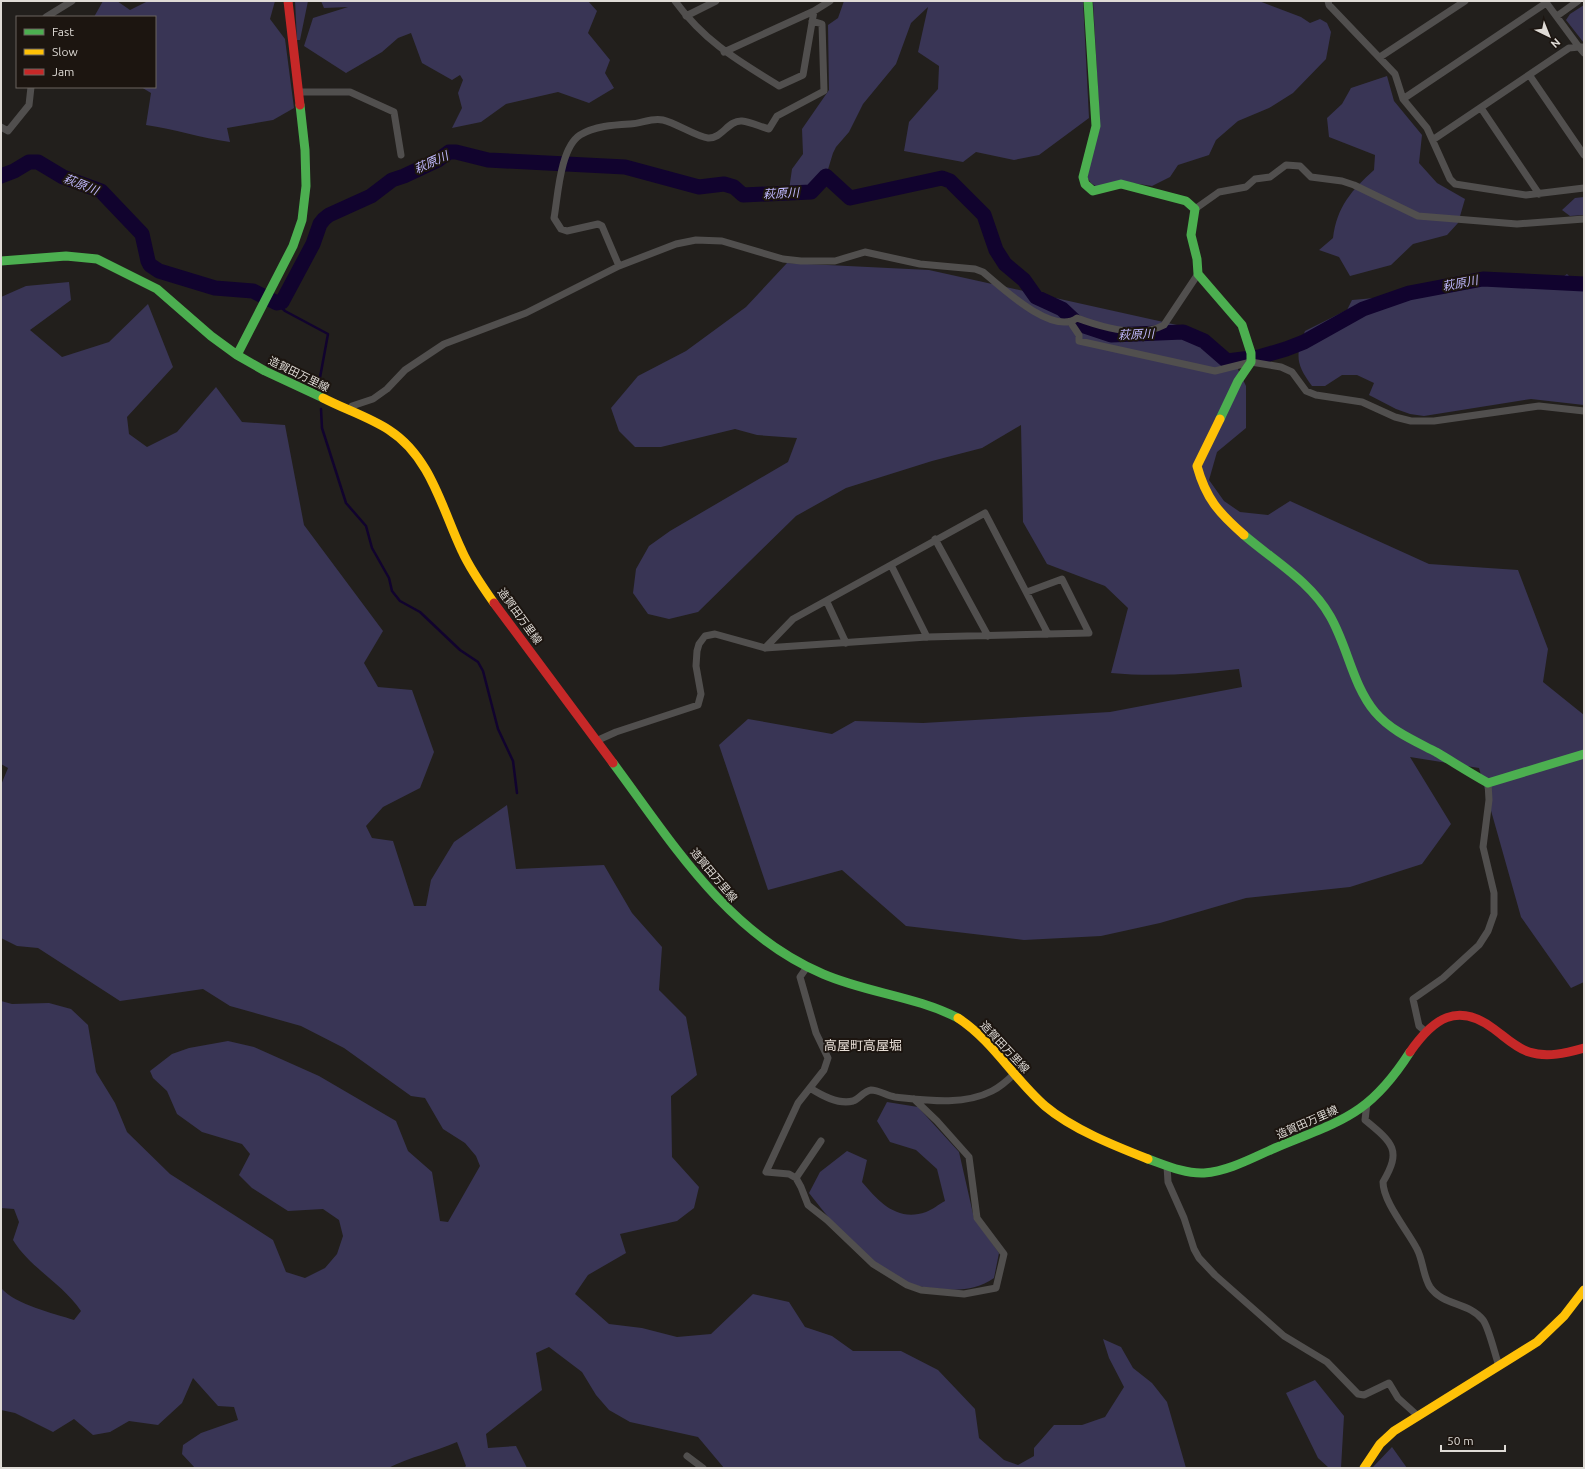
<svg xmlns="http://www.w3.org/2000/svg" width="1585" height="1469" viewBox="0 0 1585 1469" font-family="Ubuntu,'Noto Sans JP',sans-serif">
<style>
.green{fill:#393555}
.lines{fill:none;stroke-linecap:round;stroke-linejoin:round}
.stream{stroke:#11032e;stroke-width:2.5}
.river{stroke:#11032e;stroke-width:15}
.street{stroke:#514f4e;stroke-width:7}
.fast{stroke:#4caf50;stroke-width:9}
.slow{stroke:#ffc107;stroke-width:9}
.jam{stroke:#c62828;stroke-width:9}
.labels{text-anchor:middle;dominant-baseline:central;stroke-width:4;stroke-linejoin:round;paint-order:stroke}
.street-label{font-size:11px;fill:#dfdbd6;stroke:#1c1510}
.water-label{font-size:12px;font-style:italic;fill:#c0b9fe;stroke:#1c1510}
.quarter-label{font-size:13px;fill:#e7ded6;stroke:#1c1510}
</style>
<rect width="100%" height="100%" fill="#221f1c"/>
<!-- green -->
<path class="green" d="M103,1H117L130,10L148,1H275L270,19L285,39L294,108L273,120L227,128L230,142C201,138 174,129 146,125L151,93L141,87H155V17H94Z
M295,1H308L300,40H297Z
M321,1H588L597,11L588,33L610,60L605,73L614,88L589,103L558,92L506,104L481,122L452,128L462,108L458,93L463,80L460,75L452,80L422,63L411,33L398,38L382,52L346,73L304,46L313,18L348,7L324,8Z
M844,1H1083L1089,118L1039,155L1014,160L976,152L963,162L904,151L909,122L938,89L939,66L918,52L928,7L911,23L896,64L863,104L849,132L836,147L833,153L826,176L809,191L789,190L792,169L803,154L802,129L829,90L828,25L838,18Z
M1093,1H1259L1301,17L1310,23L1320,19L1327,23L1331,32L1326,59L1293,93L1269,108L1238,121L1216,140L1209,155L1178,165L1170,177L1152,186L1119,181L1097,187L1091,183L1086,176L1100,127Z
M1584,5V43L1566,20L1570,14Z
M1387,76L1394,101L1422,135L1419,163L1437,183L1465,199L1458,223L1447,235L1413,244L1391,265L1350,276L1339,257L1319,250L1333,238C1337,206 1352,190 1374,170L1375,155L1329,137L1327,118L1342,104L1351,88Z
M1584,197V215L1570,216L1562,210L1575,198Z
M787,263L929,270L1177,325L1213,341L1236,365L1246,386V428L1217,452L1209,480L1224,501L1240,512L1268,515L1290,501L1429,564L1518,570L1548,649L1543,682L1584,715V982L1571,988L1521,917L1479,768L1410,757L1451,824L1422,864L1350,887L1246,898L1160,923L1101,936L1024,940L906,926L842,870L768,890L719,745L748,719L832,734L855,721L923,723L1110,712L1242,687L1239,669C1196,674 1154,677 1111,673L1128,608L1105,586L1047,564L1023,522L1021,425L982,448L932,461L846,488L796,516L698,612L669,619L648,614L633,593L636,569L649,546L670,531L788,462L797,438L757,435L735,429L661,447H635L619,431L611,408L638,376L686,351L746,307Z
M1500,273L1550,286L1567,274L1584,291V405L1531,399L1424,416L1410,414L1396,409L1369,395L1374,383L1357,375H1342L1325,386H1312C1296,364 1295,356 1305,331L1347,310L1352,300L1408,295Z
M69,282L71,300L30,330L62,357L109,342L148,304L173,367L127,417L129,434L147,447L177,432L216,387L242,422L285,425L304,525L383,631L364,663L378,687L412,690L434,752L420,788L383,807L366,826L372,838L393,841L414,906H426L431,880L454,842L507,805L516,869L604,865L632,913L662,947L659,990L686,1017L697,1075L671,1096L672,1157L699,1187L694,1208L677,1221L620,1234L626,1253L588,1275L575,1294L609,1324L642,1328L677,1337L711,1334L753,1294L789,1302L805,1327L832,1336L853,1351H901L938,1370L975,1409L979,1438L1004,1460L1018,1465L1034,1456V1448L1054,1425H1082L1105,1417L1124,1387L1109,1358L1103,1339L1121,1347L1133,1368L1152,1383L1167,1402L1186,1468H724L698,1437L630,1422L609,1410L596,1395L582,1372L549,1347L536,1353L542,1390L486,1434L488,1448L516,1446L527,1468H464L466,1466L457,1442C434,1452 410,1457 388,1468H195L182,1454L183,1445L201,1433L238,1420L234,1407L218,1406L193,1378L182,1403L158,1425L129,1421L110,1432L93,1435L74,1419L53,1432L15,1413L1,1410V1288C16,1305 53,1313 74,1320L81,1311C62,1283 30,1268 13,1240L19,1222L14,1209L1,1208V1001L12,1004L49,1003L71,1009L88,1025L96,1072L115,1103L127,1132L170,1174L273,1240L286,1272L305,1278L325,1268L337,1254L343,1236L339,1220L323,1209L288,1211L252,1188L239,1175L250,1154L242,1144L202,1132L177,1114L167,1091L153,1078L150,1071L172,1054L189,1048L228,1041L254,1047L319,1076L396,1121L408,1151L432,1172L440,1221L448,1222L480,1166L476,1156L465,1143L443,1129L425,1098L411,1096L344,1048L301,1026L230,1006L203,989L120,1001L38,948L17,946L1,938V785L8,768L1,764V297L26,286Z
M887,1102L918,1107L959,1152L974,1218L999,1253L994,1278C978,1289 961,1291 942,1289C930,1288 919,1287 908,1283C871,1269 833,1224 809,1193L820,1172L847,1151L867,1160L862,1182C879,1202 897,1222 926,1212C932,1210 939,1204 945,1201L937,1169L916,1150L890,1142L877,1121Z
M1315,1380L1344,1416L1341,1468H1329L1318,1458L1286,1393Z
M1392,1447L1407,1468H1373V1467Z"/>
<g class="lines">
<!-- stream -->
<path class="stream" d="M277,303L285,311L328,334L319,383
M321,409L322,428L346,503L366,526L372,548L389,578L392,591L400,601L420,612L460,650L478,662L483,671L498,729L513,761L517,793"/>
<!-- river -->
<path class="river" d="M1,176L14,171L29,162H38L63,177L101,191L142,234L148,261L150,265L159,271L215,288L253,291L277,303L282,302L313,244L320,224L324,219L329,215L371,196L392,180L404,176L438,160L449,152H456L488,160L625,167L699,187L724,184L734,187L743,195L811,192L826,176L850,198L942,178L950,181L984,215L996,250L1005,264L1024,280L1036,297L1062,309L1078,324L1111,335L1183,332L1204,341L1227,361L1259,357L1286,349L1304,342L1363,309L1409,293L1483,279L1584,284"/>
<!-- street -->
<path class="street" d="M675,1C705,42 737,60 779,86L803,75L814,11
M1328,1L1329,5L1395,74L1403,99L1427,128L1450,179L1455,184L1526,195L1584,188
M1545,1L1579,47H1582
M686,16L716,1
M1557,16L1578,1
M46,17L72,1
M724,52L814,11L830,1
M1380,57L1465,1
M1530,76L1584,155
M298,92H350L394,112L401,155
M1403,99L1546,3
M1481,108L1539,194
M1,127L8,131L29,105L31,87
M1434,139L1569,48L1579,47L1584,53
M1195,209L1219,192L1246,187L1255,179L1270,177L1286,165L1300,166L1311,177L1342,181L1354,185L1418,216L1517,224L1584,219
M619,266L602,226L598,224L567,231L561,229L554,218C558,196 560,148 580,135C595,126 613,125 630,124C641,124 652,117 663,120C676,123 697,137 708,138C722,139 728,120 742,121C751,122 761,127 769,129L777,116L824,91L822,24L812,21
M1071,323L1079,335V341L1215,371L1251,362L1281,367L1292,372L1306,391L1316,395L1362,402L1395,417L1411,421H1434L1539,406L1584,411
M349,411L352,406L373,399L387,389L405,370L444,344L526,313L619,266L676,244L696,240L722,241L783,259L801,261H835L865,252L920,264L975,269L983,272C1002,288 1053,336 1077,318C1101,327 1140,338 1164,325L1198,274
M935,539L988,636
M891,565L927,637
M827,602L846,643
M765,648L793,619L985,513L1048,634
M596,741L616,732L698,705L701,694L696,666L697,651L699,644L705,636L715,634L765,648L927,637L1089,633L1062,579L1027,592
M807,967L800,977L816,1033L828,1058L824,1070L798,1103L766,1172L789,1174L796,1178L801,1187L808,1205L827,1220L873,1264L907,1285L921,1290L964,1294L996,1288L1004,1254L977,1218L969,1157L937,1121L914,1099
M1425,1031L1419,1026L1413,999L1443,978L1479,945L1488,931L1494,914V893L1483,847L1489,800L1488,783
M810,1088C821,1095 838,1105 853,1101C859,1099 864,1091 871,1090C879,1090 887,1096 895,1097C925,1100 963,1106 992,1091C1000,1087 1007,1081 1014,1074
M1367,1103L1365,1120C1393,1143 1402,1150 1383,1182C1383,1202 1408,1231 1417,1249C1423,1260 1423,1276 1430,1287C1443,1306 1469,1302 1483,1320C1489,1328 1495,1355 1499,1366
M1167,1166L1168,1182L1184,1218L1194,1249L1199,1258L1215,1275L1284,1336L1327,1362L1358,1394L1364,1395L1389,1383L1398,1398L1418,1416
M796,1178L821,1141
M687,1456L703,1468"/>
<!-- fast -->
<path class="fast" d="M1088,1L1096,126L1083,177L1085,184L1093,191L1121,184L1186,201L1195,209L1191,235L1197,259L1198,274L1242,325L1251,353V362L1238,381L1220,419
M1,261L66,256L97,259L157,289L211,336L237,355L265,371L323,398
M237,355L293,246L302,220L306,186L305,150L300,105
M1244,535C1274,561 1310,581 1330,616C1348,647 1352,684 1375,712C1391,731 1415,741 1436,752C1453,762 1470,773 1488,783L1584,754
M613,763C673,844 727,933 823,974C867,993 915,996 958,1018
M1148,1159C1165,1165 1185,1174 1204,1173C1229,1171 1252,1158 1275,1148C1342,1120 1369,1116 1410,1052"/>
<!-- slow -->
<path class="slow" d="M323,398C344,409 369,417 389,430C431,457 442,509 462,551C470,569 482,586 494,603
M1220,419L1197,466C1206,499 1219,513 1244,535
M958,1018C993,1041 1014,1079 1045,1106C1072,1129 1115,1146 1148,1159
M1364,1468L1380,1444L1394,1431L1537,1342L1564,1316L1584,1290"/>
<!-- jam -->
<path class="jam" d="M288,1L300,105
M494,603L613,763
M1410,1052C1433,1019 1457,1001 1494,1029C1505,1037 1516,1048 1529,1052C1547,1058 1566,1053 1584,1048"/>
</g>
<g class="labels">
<!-- street labels -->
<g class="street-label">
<text transform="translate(299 374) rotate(26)">造賀田万里線</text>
<text transform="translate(520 616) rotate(54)">造賀田万里線</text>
<text transform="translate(714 875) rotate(50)">造賀田万里線</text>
<text transform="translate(1005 1047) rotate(47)">造賀田万里線</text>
<text transform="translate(1307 1122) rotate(-24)">造賀田万里線</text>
</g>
<!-- water labels -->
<g class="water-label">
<text transform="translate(431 162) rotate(-24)">萩原川</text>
<text transform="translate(81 184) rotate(22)">萩原川</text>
<text transform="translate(781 193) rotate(-3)">萩原川</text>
<text transform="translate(1460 283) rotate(-11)">萩原川</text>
<text transform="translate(1136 334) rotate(-2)">萩原川</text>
</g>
<!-- quarter labels -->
<g class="quarter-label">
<text x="863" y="1045">高屋町高屋堀</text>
</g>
</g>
<!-- border -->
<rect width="1585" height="1469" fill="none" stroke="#dfdbd6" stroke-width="4"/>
<!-- legend -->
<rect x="16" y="16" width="140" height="72" fill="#1c1510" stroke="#6a645f"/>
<rect x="24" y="29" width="20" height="6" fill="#4caf50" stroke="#6a645f"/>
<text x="52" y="36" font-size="12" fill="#dfdbd6">Fast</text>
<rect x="24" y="49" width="20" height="6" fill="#ffc107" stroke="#6a645f"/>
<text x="52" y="56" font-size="12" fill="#dfdbd6">Slow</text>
<rect x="24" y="69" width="20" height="6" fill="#c62828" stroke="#6a645f"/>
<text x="52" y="76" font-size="12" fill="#dfdbd6">Jam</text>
<!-- north arrow -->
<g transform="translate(1549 36) rotate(137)" stroke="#1c1510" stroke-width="3" paint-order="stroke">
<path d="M0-3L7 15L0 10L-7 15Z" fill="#dfdbd6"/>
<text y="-6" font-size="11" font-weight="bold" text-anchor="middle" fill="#dfdbd6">N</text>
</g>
<!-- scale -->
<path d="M1441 1445v6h64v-6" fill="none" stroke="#dfdbd6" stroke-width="2"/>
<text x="1447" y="1445" font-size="12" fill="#dfdbd6" stroke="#1c1510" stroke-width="3" paint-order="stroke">50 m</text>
</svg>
